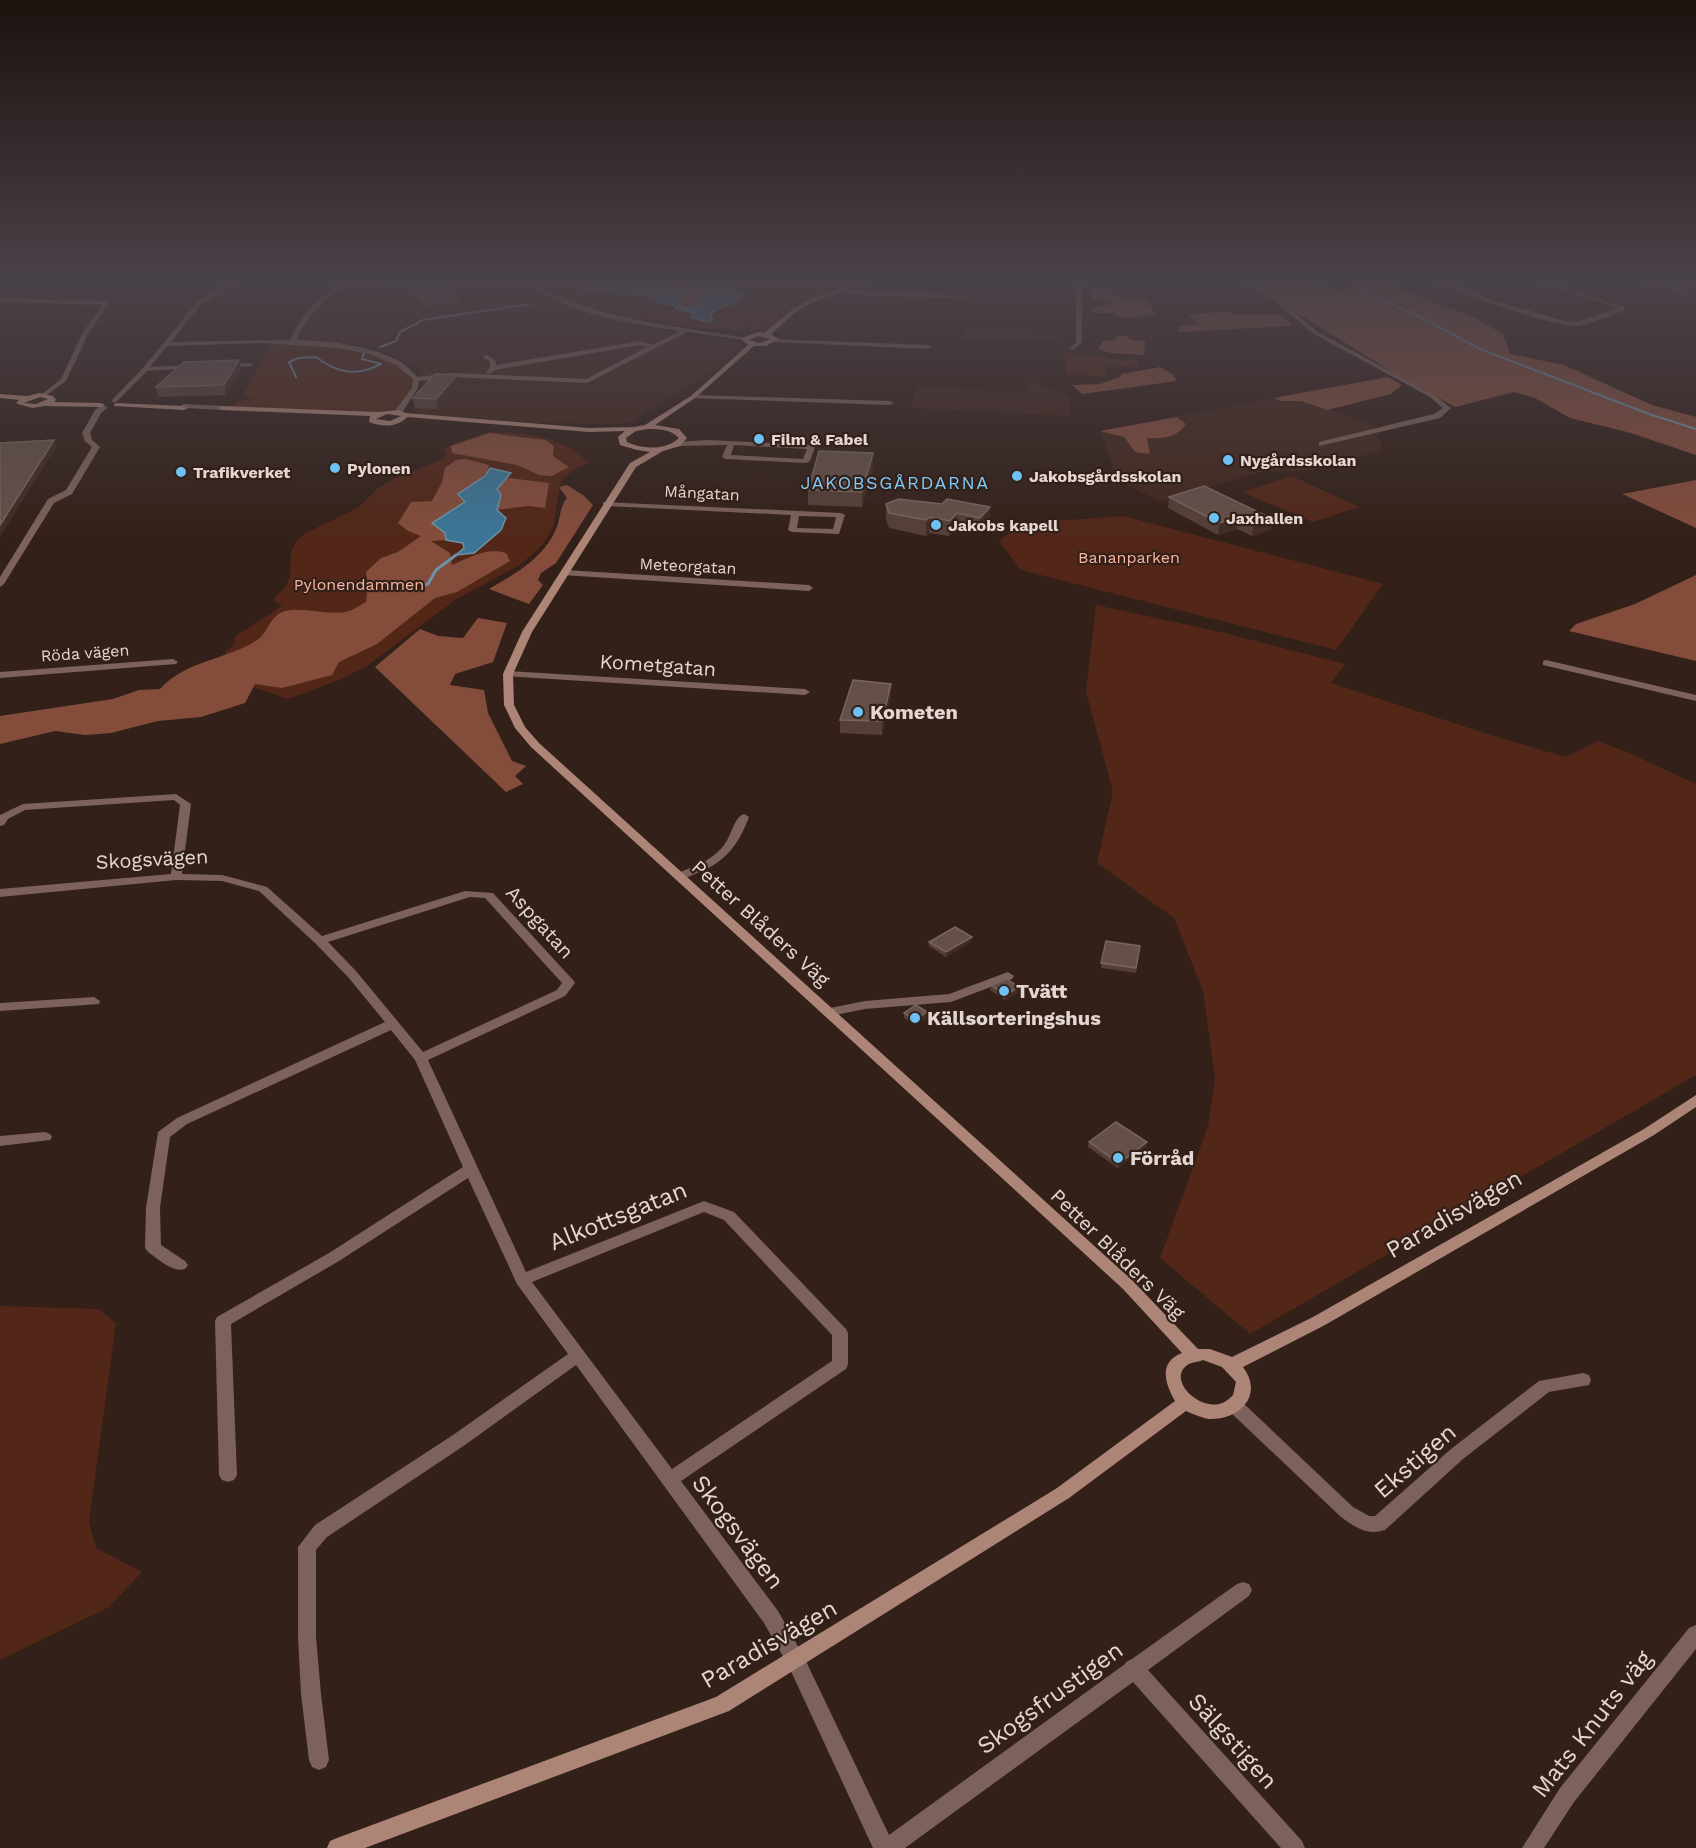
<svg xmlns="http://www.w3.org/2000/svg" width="1696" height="1848" viewBox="0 0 1696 1848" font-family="'Work Sans',sans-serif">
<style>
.built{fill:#42271e}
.green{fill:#522718}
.forest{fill:#844d3b}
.water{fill:#3c7697;stroke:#6e93a8;stroke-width:1.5;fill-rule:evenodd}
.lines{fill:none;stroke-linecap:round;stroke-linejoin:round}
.stream-far1{stroke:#6e93a8;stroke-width:2}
.stream{stroke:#6e93a8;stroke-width:3}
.street{fill:#7c625a;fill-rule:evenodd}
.secondary{fill:#ad8577;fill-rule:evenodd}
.wall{fill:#553f38}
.shaded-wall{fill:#412c25}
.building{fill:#645049;stroke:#78655e;stroke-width:1.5}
.poi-dot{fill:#6dc2f3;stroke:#332019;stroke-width:2}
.labels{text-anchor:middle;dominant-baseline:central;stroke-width:4.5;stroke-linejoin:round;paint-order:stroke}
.far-poi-label{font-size:16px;font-weight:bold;fill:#e4d6d1;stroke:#332019;text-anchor:start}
.far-street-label{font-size:16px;fill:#e4d6d1;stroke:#332019}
.far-park-label{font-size:16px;fill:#f9b49d;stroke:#332019}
.far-neighbourhood-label{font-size:18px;letter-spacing:1.5px;fill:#7dcbf8;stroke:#332019}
.street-label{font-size:20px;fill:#e4d6d1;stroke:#332019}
.poi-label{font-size:20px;font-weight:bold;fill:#e4d6d1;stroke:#332019;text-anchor:start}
.near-street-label{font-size:24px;fill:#e4d6d1;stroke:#332019}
</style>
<rect width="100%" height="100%" fill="#332019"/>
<!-- built -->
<path class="built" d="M358,279H517L551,301L577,311L679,334L733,341L739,346L709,374L631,422L621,424L548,423L421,414L412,409L423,387L422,373L415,366L383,351L363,345L293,340L308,315L338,287Z
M963,327L1061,332L1060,339L1047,342L962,339Z
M1029,380L1070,396V416L912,408L916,387L1025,392Z
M1274,398L1281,401H1301L1375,425L1383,450L1307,471L1260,472L1162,502L1118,481L1100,431Z"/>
<!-- green -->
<path class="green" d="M563,279H866L815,297L764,330L746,327V330L738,331C686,329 585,313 543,283Z
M272,343L357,348L395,360L416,379L398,412L377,414L231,408L236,402L252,399L242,395Z
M1064,353L1105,355L1106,361L1107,359L1138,360V367L1106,365V375L1103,376L1066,374Z
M490,432C527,433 560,435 589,463L573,470L561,481L553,528L544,543L532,555L518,566L455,600L367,666L339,680L288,699L236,681L225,652L232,647L236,636L282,606L273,600L285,587L290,577L291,553L296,541L306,533L359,507L377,489L393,479L443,459L446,454L443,448Z
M1292,476L1359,507L1313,522L1242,492Z
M1123,516L1383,584L1336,650L1021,570L999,541L1020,525L1027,523Z
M1096,605L1225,633L1345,664L1331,683L1500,738L1566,757L1598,741L1631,754L1696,784V1075L1250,1334L1160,1258L1208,1126L1215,1079L1203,991L1174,918L1097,863L1113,792L1086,691Z
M0,1306L98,1309L116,1323L89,1522L96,1548L142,1572L109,1607L0,1660Z"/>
<!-- forest -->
<path class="forest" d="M697,279L703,283L700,285L676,290L653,284L621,282L613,280Z
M1279,279L1339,290L1353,288V283L1366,280L1394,287L1474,317L1503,334L1510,354L1564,365L1652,405L1696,417V455L1631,433L1570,418L1535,398L1514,392L1455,407L1397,375L1255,287Z
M699,288L708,291L698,307L681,308L674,293Z
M1092,289H1110L1119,297L1146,298L1156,315L1122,318L1114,313H1093L1091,307L1110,305L1112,301L1092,299Z
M1230,312L1236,315H1281L1291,324L1290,326L1179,332V327L1199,324L1188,314Z
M1117,335L1126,336L1131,340L1145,341L1144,355L1110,353L1098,349L1103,341L1116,340Z
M1160,367L1172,374L1177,381L1082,394L1072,385L1100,384L1120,377L1122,374Z
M1388,377L1402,385L1391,394L1327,410L1301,401H1281L1274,398Z
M1177,417L1186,424C1175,439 1165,438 1147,438L1150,454L1135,452L1124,437L1100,431Z
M489,433L545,440L554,446L553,456L569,467L552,476L539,475L517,465L452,453L451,446Z
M465,459L489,465C487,479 470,486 459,493L465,502L433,523L445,533L446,540L431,541L450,553L452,565C468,558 488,547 506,553L510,561L457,592L435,598L377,644L339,662L332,675L282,688L255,684L245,703L201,717L158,721L111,733L85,735L55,731L0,744V716L113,699L139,690L160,689C186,660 226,660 257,640C269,632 269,616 285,611C304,606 332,617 349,611C355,609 360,605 366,602L368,584L366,572L381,558L398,552L421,536L408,531L398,523L411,502L432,501L442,482L445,468L456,460Z
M509,478L549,483L545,508L528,506L497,510L501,495L497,490L502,481Z
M1696,480V528L1622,494Z
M567,485L583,495L593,505L556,563L541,573L538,580L543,585L529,604L489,589C516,573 543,559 556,529C561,519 559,507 567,498L559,487Z
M1696,575V661L1569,631L1576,624L1635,604Z
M478,618L507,623L493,662L455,674L450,685L484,690L488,713L512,761L526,766L515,776L523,784L506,792L375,667L420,629L438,636L463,638Z"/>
<!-- water -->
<path class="water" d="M584,279C608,279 630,281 654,284C661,285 669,289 676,290C684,290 698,287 703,282L697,279C711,279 733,286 744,294C737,307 719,303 711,315L712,320L706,322L691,317L695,313L676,309L675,306L657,302V300L646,295L625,294L600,288L587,291L583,289L594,286ZM699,288L708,291L699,299L698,307L682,308L679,304L681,300L674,293Z
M490,468L511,473L497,489L501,495L497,510L506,518L501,530L474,553L456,555L464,548L463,543L446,540L445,533L432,523L465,502L458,494L485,476Z"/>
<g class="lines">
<!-- stream-far1 -->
<path class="stream-far1" d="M1362,293L1413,313L1480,349L1649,414L1696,429
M380,347L396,341L400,332L423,320L531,304
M296,377L289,362L299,358L316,357C337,373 356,377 381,364L362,359L364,353"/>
<!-- stream -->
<path class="stream" d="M410,589L428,584L436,570L456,555"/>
<!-- street -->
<path class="street" d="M237,279H244L201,304L171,342L290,340C302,314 328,279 361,279C354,283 347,286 340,290C319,302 306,319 296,340C330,341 369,345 399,361C406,365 412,372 418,377L451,373L586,379L647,347L640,345L495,370L489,374L486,372L490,368V362L483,357L486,355L495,360L496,365L640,341L652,345L680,331C626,323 564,314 520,279H527L550,292L603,312L658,324L747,338L744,340L687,332L587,383L451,377L419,381L418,388L401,414H398L394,412L412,388L413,379L396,365L370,354L338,348L262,343L167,346L150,367L191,365L194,367L193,368L147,371L116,402H112V400L143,368L197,302Z
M1076,279H1082V342L1073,350L1070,348L1076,342Z
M1233,279H1241L1273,295L1318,332L1434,395L1451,408L1440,418L1319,446V442L1434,414L1443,408L1430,397L1314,334L1269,297Z
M1431,279H1439L1496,301L1565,321L1577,322L1619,308L1529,279H1538L1627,308L1623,311C1609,316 1593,323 1578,326C1559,329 1450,291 1431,279Z
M1629,279C1657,279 1664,291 1696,281V285L1678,289L1696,295V297Z
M838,287L859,291L967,295L970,297L967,299L859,295L836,290Z
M0,298L107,301L110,303L89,332L66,381L44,397L41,395L42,394L61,379L83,332L103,305L0,302Z
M774,339L928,345L931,347L928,349L772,342V340Z
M250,363L253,365L252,366L224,368L221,366L224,364Z
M693,395L890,401L894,403L890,405L691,398V396Z
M183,404L222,406L226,408L222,410L186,408L182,406Z
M101,405L108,407L101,413L90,433L92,440L100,447L72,494L54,503L4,584L0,587V577L48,499L66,490L92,447L85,441L82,433L95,410Z
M708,440L811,445L815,447L810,461L806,463L726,459L722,457L727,445L677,446L673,444L677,442ZM734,445L807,449L803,459L731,455Z
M603,502L841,513L845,515L839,534L792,532L788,530L791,515L606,506H603ZM799,516L836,517L833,529L797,528Z
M565,570L809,585L813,588L809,591L562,575V571Z
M173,659L178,662L176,664L0,678V672Z
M1546,660L1696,695V701L1543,665V661Z
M508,671L805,689L810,692L805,695L505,676V672Z
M176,794L191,804L182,874L222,875L267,887L322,936L465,891L493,893L573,980L575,983L565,996L428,1060L526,1272L704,1201L734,1212L846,1329L848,1333V1364L846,1369L681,1481L778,1611L803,1655L889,1835L1125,1664L1126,1662L1132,1659L1237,1584L1243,1582L1249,1584L1252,1590L1249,1596L1148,1670L1302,1841L1305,1848H1281L1133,1682L905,1848H873L789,1667L764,1623L576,1365L465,1445L327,1537L316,1550V1637L321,1694L329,1760L326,1767L319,1770L312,1767L309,1760L301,1694L298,1637V1547L315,1525L453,1435L568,1354L517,1284L468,1178L339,1261L231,1324L237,1475L234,1480L228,1482L222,1480L219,1475L215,1321L217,1317L329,1253L463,1167L415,1060L391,1030L187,1124L170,1137L160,1208L161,1245L185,1261L188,1265L185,1269C173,1273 158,1259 148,1252L145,1248L146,1208L158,1132L177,1118L385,1022L348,977L316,944L259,891L222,881L176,880L0,897V889L171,874L180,805L174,800L25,810L8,819L4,825L0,826V815L23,804ZM470,897L485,898L562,983L557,990L423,1052L356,971L328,942ZM704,1212L724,1220L832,1335V1361L672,1469L532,1282Z
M744,814L749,817C739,844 725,863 697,873C690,876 683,880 675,878L673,876L675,874C693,867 712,861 724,845C731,837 734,817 744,814Z
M1008,972L1014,976L1012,979L951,1002L865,1009L830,1016L824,1012L825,1009L865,1001L949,994Z
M94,997L100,1001L99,1004L0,1011V1003Z
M45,1132L50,1134L52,1137L50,1140L0,1146V1136Z
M1583,1373L1589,1375L1591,1380L1589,1385L1549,1392L1463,1459L1385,1530C1367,1536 1355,1527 1341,1517L1229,1411L1227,1406L1229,1401L1235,1399L1241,1401L1353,1507L1369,1516H1375L1451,1449L1539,1381Z
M1696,1625V1649L1574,1802L1544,1848H1522L1560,1788L1689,1628Z"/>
<!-- secondary -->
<path class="secondary" d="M868,279H877L817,300L797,311L771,334L777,338V340L766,346H754L695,398L655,425L679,429L687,438L680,446L663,451L636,467L532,632L513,674L514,705L525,727L539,743L1133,1281L1198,1349H1210L1232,1357L1313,1317L1644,1129L1696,1095V1107L1654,1135L1325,1325L1243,1367C1264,1395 1240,1420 1209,1419C1202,1418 1193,1414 1186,1411L1069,1498L729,1711L365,1848H327L330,1841L337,1838L716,1697L1057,1488L1175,1401C1165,1384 1158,1362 1182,1353L1123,1289L531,747L515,728L504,705L503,674L522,632L630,463L650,452L637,450L620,445L618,437L625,431L589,432L407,417C397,428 382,427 369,422L370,416L222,410L218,408L222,406L378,412L398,410L406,413L589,428L634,427L645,425L691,396L748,345L742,340V338L758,332L764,333L793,309L813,298ZM758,336L771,339L759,343L749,340ZM387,414L401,416L390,421L376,419ZM648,429C660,429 670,429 679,438C666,451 642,449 627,442L626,438L636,431ZM1203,1360L1222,1367L1236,1382L1233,1395C1230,1398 1226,1402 1222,1403C1199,1412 1165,1378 1189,1364C1193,1362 1199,1362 1203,1360Z
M40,393L53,396L56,400L54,402L101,403L105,405L101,407L45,406L32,408L18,404L16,403L19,400L0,398V394L27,396ZM40,397L48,399L36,404L24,403Z
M116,403L184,406L188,408L184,410L114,406V404Z"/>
</g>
<!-- wall -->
<path class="wall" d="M387,279H433L461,306L431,311L406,289L399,290Z
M241,370L226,395L158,397L156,387Z
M457,375L459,386L438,409L415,408L413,398Z
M873,453V467L862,507L808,505V490Z
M1204,486L1271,530L1252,536L1237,529L1218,535L1168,508L1169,497Z
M886,504H942L990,507V522L979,533L956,529L949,536L929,533L926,536L889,528L886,519Z
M891,697L882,735L840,733V720Z
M1106,941L1140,946L1136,973L1101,968Z
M929,942H971L946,957L929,946Z
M991,985L1019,992L1005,1000L990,990Z
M927,1012V1017L914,1025L904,1018V1013Z
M1089,1142H1147L1146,1147L1118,1168L1088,1147Z"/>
<!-- shaded-wall -->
<path class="shaded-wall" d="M405,283L406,289L399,290L398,284Z
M460,300L461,306L431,311L430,305Z
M239,360L241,370L226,395L224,385Z
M457,375L459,386L438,409L436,399Z
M54,440L56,447L0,537V525Z
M873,453V467L862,507V492Z
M990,507V522L979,533L980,518Z
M957,513L956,529L949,536L950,521Z
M930,517L929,533L926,536V520Z
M1239,517L1237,529L1218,535L1219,523Z
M1273,519L1271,530L1252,536L1254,524Z
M891,684V697L882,735V721Z
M972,937L971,942L946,957V952Z
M1019,987V992L1005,1000V995Z
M927,1012V1017L914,1025V1020Z
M1147,1142L1146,1147L1118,1168L1119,1163Z"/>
<!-- building -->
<path class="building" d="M393,279H433L460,300L430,305L405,283L398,284Z
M239,360L224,385L156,387L184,362Z
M435,374L457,375L436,399L413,398Z
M54,440L0,525V443Z
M819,451L873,453L862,492L808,490Z
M1204,486L1273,519L1254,524L1239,517L1219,523L1169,497Z
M898,499L942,504L947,499L990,507L980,518L957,513L950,521L930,517L926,520L889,513L886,504Z
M853,680L891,684L882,721L840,720Z
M955,927L972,937L946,952L929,942Z
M1106,941L1140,946L1136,968L1101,963Z
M1007,979L1019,987L1005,995L991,985Z
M916,1005L927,1012L914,1020L904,1013Z
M1116,1122L1147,1142L1119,1163L1089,1142Z"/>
<!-- sky -->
<linearGradient id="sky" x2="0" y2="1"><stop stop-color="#1c120e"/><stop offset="0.52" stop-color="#4a4249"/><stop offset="1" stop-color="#4a4249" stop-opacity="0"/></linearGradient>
<rect width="1696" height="538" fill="url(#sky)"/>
<!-- markers -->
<g class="poi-dot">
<circle cx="759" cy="439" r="6"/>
<circle cx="1228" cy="460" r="6"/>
<circle cx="335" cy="468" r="6"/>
<circle cx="181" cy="472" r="6"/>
<circle cx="1017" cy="476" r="6"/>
<circle cx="1214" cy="518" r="6"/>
<circle cx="936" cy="525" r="6"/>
<circle cx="858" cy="712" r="6"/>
<circle cx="1004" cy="991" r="6"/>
<circle cx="915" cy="1018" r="6"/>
<circle cx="1118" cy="1158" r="6"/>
</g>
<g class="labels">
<!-- far-poi labels -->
<g class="far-poi-label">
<text x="771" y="439">Film &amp; Fabel</text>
<text x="1240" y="460">Nygårdsskolan</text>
<text x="347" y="468">Pylonen</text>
<text x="193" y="472">Trafikverket</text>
<text x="1029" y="476">Jakobsgårdsskolan</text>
<text x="1226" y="518">Jaxhallen</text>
<text x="948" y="525">Jakobs kapell</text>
</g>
<!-- far-street labels -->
<g class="far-street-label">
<text transform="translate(702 493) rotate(3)">Mångatan</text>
<text transform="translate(688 566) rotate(3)">Meteorgatan</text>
<text transform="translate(85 653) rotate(-4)">Röda vägen</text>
</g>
<!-- far-park labels -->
<g class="far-park-label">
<text x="1129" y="557">Bananparken</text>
<text x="359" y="584">Pylonendammen</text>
</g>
<!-- far-neighbourhood labels -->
<g class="far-neighbourhood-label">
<text x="895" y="482">JAKOBSGÅRDARNA</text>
</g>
<!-- street labels -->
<g class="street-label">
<text transform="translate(658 665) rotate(4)">Kometgatan</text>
<text transform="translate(152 859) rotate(-3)">Skogsvägen</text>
<text transform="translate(540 922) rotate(48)">Aspgatan</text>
<text transform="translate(761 923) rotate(42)">Petter Blåders Väg</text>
<text transform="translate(1118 1254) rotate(44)">Petter Blåders Väg</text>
</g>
<!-- poi labels -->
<g class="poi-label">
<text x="870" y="712">Kometen</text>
<text x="1016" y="991">Tvätt</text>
<text x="927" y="1018">Källsorteringshus</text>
<text x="1130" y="1158">Förråd</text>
</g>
<!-- near-street labels -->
<g class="near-street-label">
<text transform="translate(1454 1214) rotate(-30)">Paradisvägen</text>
<text transform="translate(618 1216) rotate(-22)">Alkottsgatan</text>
<text transform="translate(1415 1461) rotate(-41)">Ekstigen</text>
<text transform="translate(738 1532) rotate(53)">Skogsvägen</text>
<text transform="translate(769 1644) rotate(-30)">Paradisvägen</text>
<text transform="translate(1050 1698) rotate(-36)">Skogsfrustigen</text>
<text transform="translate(1592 1724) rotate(-52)">Mats Knuts väg</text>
<text transform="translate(1233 1741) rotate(48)">Sälgstigen</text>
</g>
</g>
</svg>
